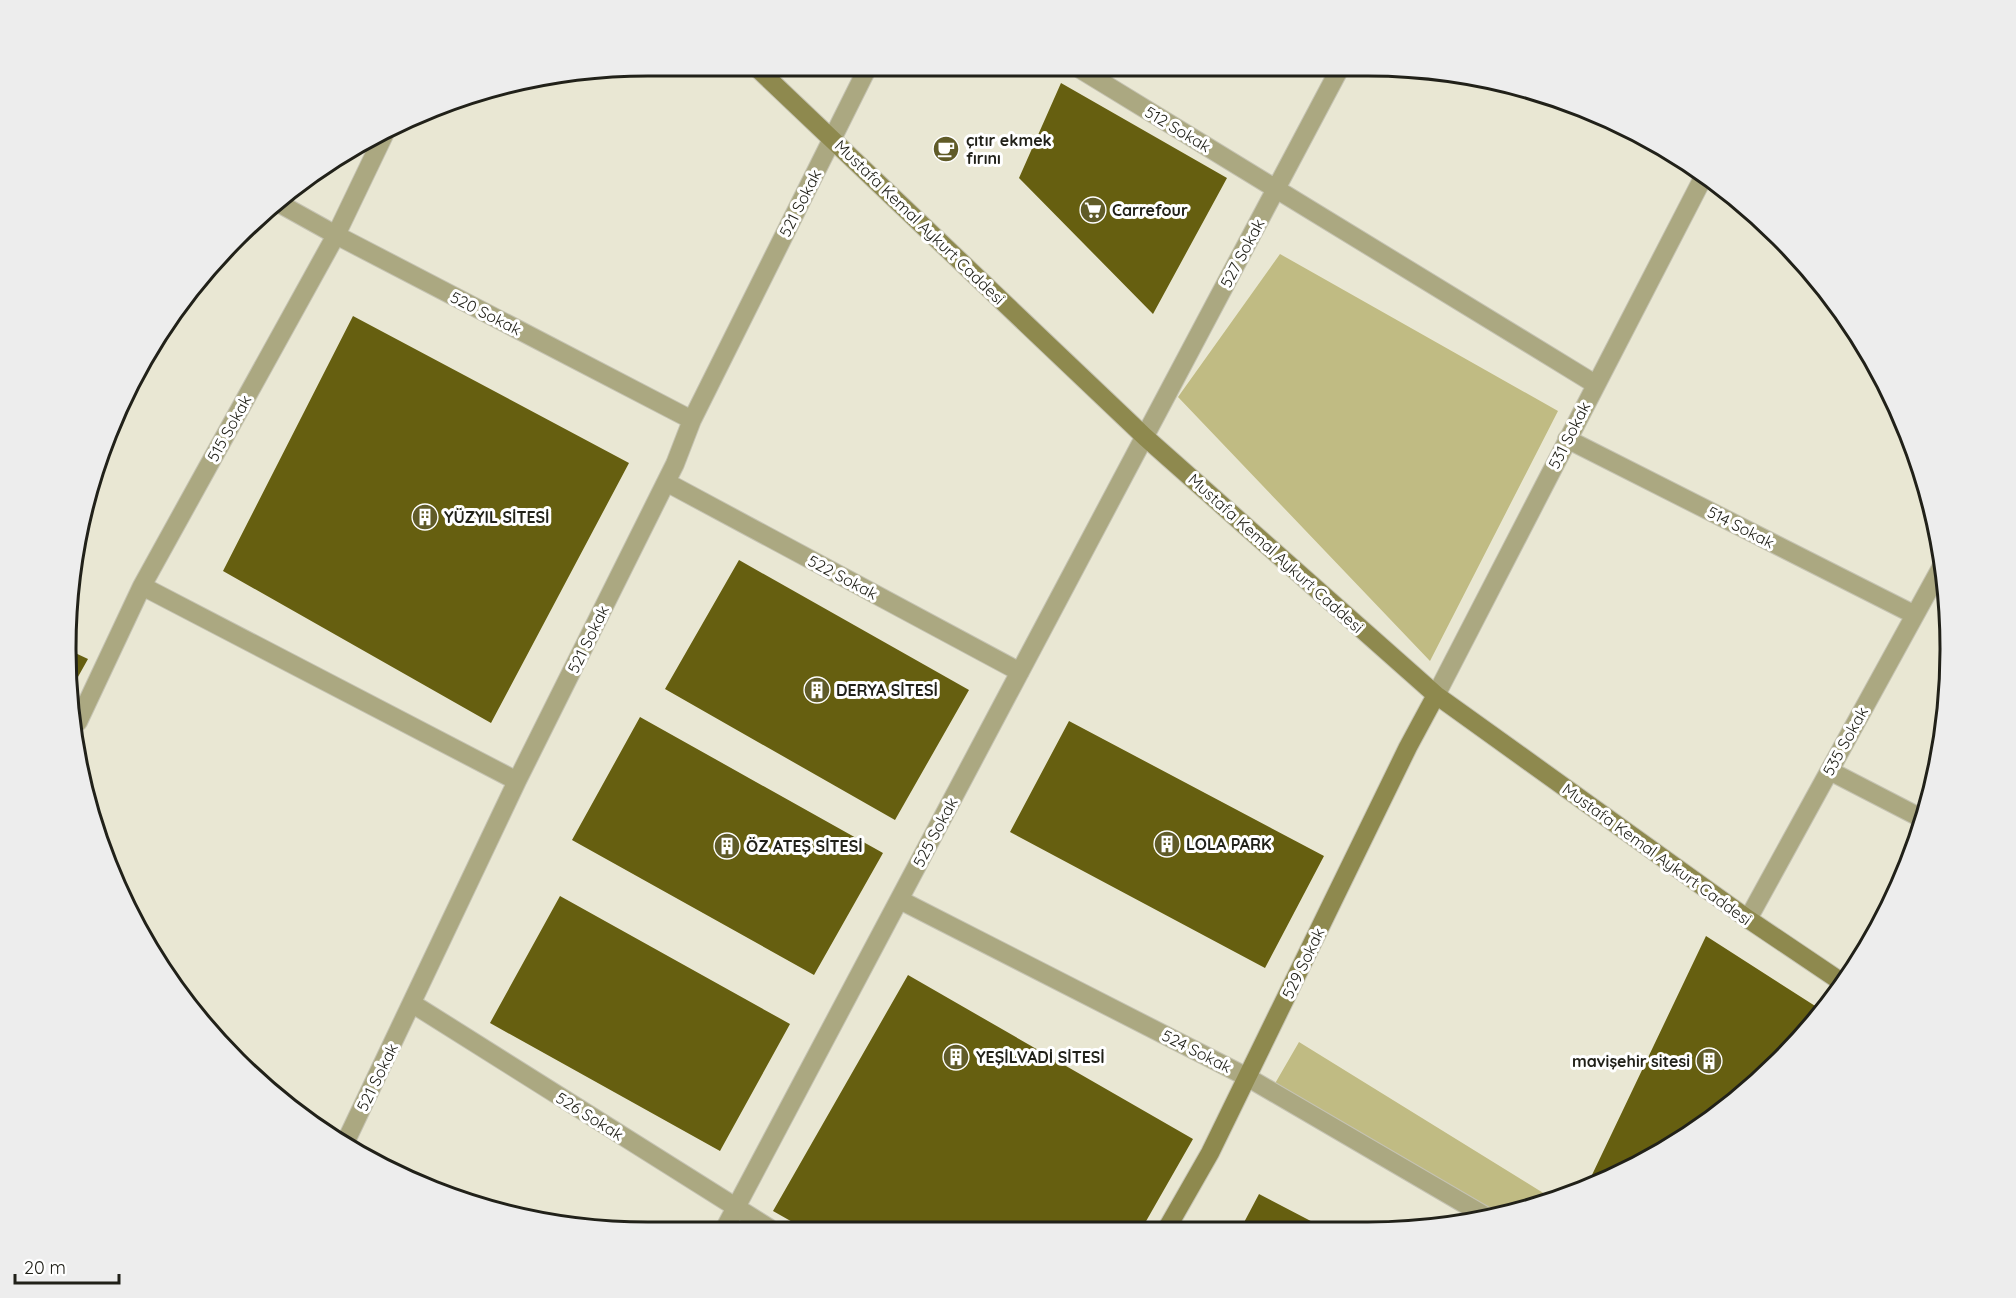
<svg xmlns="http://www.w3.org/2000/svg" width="2016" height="1298" viewBox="0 0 2016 1298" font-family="Quicksand,sans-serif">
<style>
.green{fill:#c0bb83}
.building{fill:#665f10}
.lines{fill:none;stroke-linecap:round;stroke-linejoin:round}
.street-casing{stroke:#c5c3b2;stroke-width:20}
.secondary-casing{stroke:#c5c3b2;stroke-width:20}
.street{stroke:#aba881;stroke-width:18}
.secondary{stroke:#8e894e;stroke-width:18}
.labels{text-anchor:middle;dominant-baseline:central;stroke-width:6;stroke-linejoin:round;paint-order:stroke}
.street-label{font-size:16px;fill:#212119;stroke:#fff}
.poi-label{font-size:16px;font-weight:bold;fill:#212119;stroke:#fff;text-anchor:start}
.rim{fill:none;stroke:#212119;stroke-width:3}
</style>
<rect width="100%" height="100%" fill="#e9e7d3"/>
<!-- green -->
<path class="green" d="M1280,254L1558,411L1430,661L1178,397Z
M1299,1042L1553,1199L1518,1212L1493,1216L1273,1087Z"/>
<!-- building -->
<path class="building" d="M1061,83L1227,178L1153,314L1019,178Z
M353,316L629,463L491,723L223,571Z
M739,560L969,690L895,820L665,689Z
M71,651L88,659L74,684Z
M640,717L883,853L814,975L572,840Z
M1069,721L1324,856L1265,968L1010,832Z
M560,896L790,1024L720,1151L490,1023Z
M1706,936L1823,1011L1722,1111L1625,1172L1600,1181L1591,1177Z
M908,975L1193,1139L1141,1230L803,1228L773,1211Z
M1259,1194L1328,1230H1240Z"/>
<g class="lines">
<defs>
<path id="street" d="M1080,69L1595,384
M282,205L336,235L692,420
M1567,439L1915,615
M666,482L1020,672
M142,586L517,781
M1436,695L1704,176
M78,722L142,586L336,235L384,135
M1830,771L1923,819
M900,900L1247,1077L1487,1217
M1748,919L1943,564
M413,1004L769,1228
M346,1141L517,781L675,464L692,420L868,67
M725,1228L1339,70"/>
<path id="secondary" d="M756,67L1145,437L1436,695L1748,919L1843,983
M1166,1230L1210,1153L1408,747L1436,695"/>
</defs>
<!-- street casing -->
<use href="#street" class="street-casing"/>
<!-- secondary casing -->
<use href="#secondary" class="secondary-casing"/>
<!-- street -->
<use href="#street" class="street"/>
<!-- secondary -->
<use href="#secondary" class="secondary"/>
</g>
<!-- icons -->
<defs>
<symbol id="cafe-disc" viewBox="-11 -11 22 22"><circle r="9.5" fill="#605b28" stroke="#fff"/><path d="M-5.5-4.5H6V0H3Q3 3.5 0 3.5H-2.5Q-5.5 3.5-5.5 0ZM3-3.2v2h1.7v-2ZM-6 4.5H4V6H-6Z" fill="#fff"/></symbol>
<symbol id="supermarket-disc" viewBox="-11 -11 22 22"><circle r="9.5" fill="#605b28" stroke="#fff"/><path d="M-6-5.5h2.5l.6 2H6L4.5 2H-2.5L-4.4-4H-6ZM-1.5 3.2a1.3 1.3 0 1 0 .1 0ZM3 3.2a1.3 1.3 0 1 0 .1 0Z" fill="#fff"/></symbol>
<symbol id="building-disc" viewBox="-11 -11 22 22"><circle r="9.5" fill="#605b28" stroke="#fff"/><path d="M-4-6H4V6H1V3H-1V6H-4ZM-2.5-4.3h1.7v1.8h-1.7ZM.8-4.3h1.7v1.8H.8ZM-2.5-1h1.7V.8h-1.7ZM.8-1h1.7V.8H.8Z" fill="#fff"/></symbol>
</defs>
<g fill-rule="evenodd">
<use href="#cafe-disc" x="931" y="134" width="30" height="30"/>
<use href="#supermarket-disc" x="1078" y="195" width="30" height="30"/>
<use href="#building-disc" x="410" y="502" width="30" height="30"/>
<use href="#building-disc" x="802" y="675" width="30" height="30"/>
<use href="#building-disc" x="1152" y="829" width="30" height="30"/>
<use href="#building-disc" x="712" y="831" width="30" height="30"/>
<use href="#building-disc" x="941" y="1042" width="30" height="30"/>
<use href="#building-disc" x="1694" y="1046" width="30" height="30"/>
</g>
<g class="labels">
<!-- street labels -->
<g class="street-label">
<text transform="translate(1178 129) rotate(31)">512 Sokak</text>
<text transform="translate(800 203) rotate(-63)">521 Sokak</text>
<text transform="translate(920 222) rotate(44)">Mustafa Kemal Aykurt Caddesi</text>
<text transform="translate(1242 253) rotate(-62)">527 Sokak</text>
<text transform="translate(486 313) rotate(27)">520 Sokak</text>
<text transform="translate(229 428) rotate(-61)">515 Sokak</text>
<text transform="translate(1569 435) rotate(-63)">531 Sokak</text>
<text transform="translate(1741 527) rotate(27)">514 Sokak</text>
<text transform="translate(1276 553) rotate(42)">Mustafa Kemal Aykurt Caddesi</text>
<text transform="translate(843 577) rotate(28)">522 Sokak</text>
<text transform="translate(588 639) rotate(-64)">521 Sokak</text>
<text transform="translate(1845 741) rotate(-61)">535 Sokak</text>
<text transform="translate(935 832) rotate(-62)">525 Sokak</text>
<text transform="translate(1657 854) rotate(36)">Mustafa Kemal Aykurt Caddesi</text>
<text transform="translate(1303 963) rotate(-64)">529 Sokak</text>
<text transform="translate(1197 1051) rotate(27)">524 Sokak</text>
<text transform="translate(377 1077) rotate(-64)">521 Sokak</text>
<text transform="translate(590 1116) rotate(32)">526 Sokak</text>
</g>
<!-- poi labels -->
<g class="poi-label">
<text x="966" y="140">çıtır ekmek<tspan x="966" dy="18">fırını</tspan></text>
<text x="1112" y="210">Carrefour</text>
<text x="444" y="517">YÜZYIL SİTESİ</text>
<text x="836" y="690">DERYA SİTESİ</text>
<text x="1186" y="844">LOLA PARK</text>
<text x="746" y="846">ÖZ ATEŞ SİTESİ</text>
<text x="976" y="1057">YEŞİLVADİ SİTESİ</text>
<text x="1690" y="1061" text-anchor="end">mavişehir sitesi</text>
</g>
</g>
<!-- crop -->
<path d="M0 0H2016V1298H0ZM648 76H1368A572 572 0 0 1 1940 648V650A572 572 0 0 1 1368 1222H648A572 572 0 0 1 76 650V648A572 572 0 0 1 648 76Z" fill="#ededed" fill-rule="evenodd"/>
<path class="rim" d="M648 76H1368A572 572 0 0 1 1940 648V650A572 572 0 0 1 1368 1222H648A572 572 0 0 1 76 650V648A572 572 0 0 1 648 76Z"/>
<!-- scale -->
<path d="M15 1274v9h104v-9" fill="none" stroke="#212119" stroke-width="3"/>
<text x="24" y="1274" font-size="18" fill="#212119" stroke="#ffffff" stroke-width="4.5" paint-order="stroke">20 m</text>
</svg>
